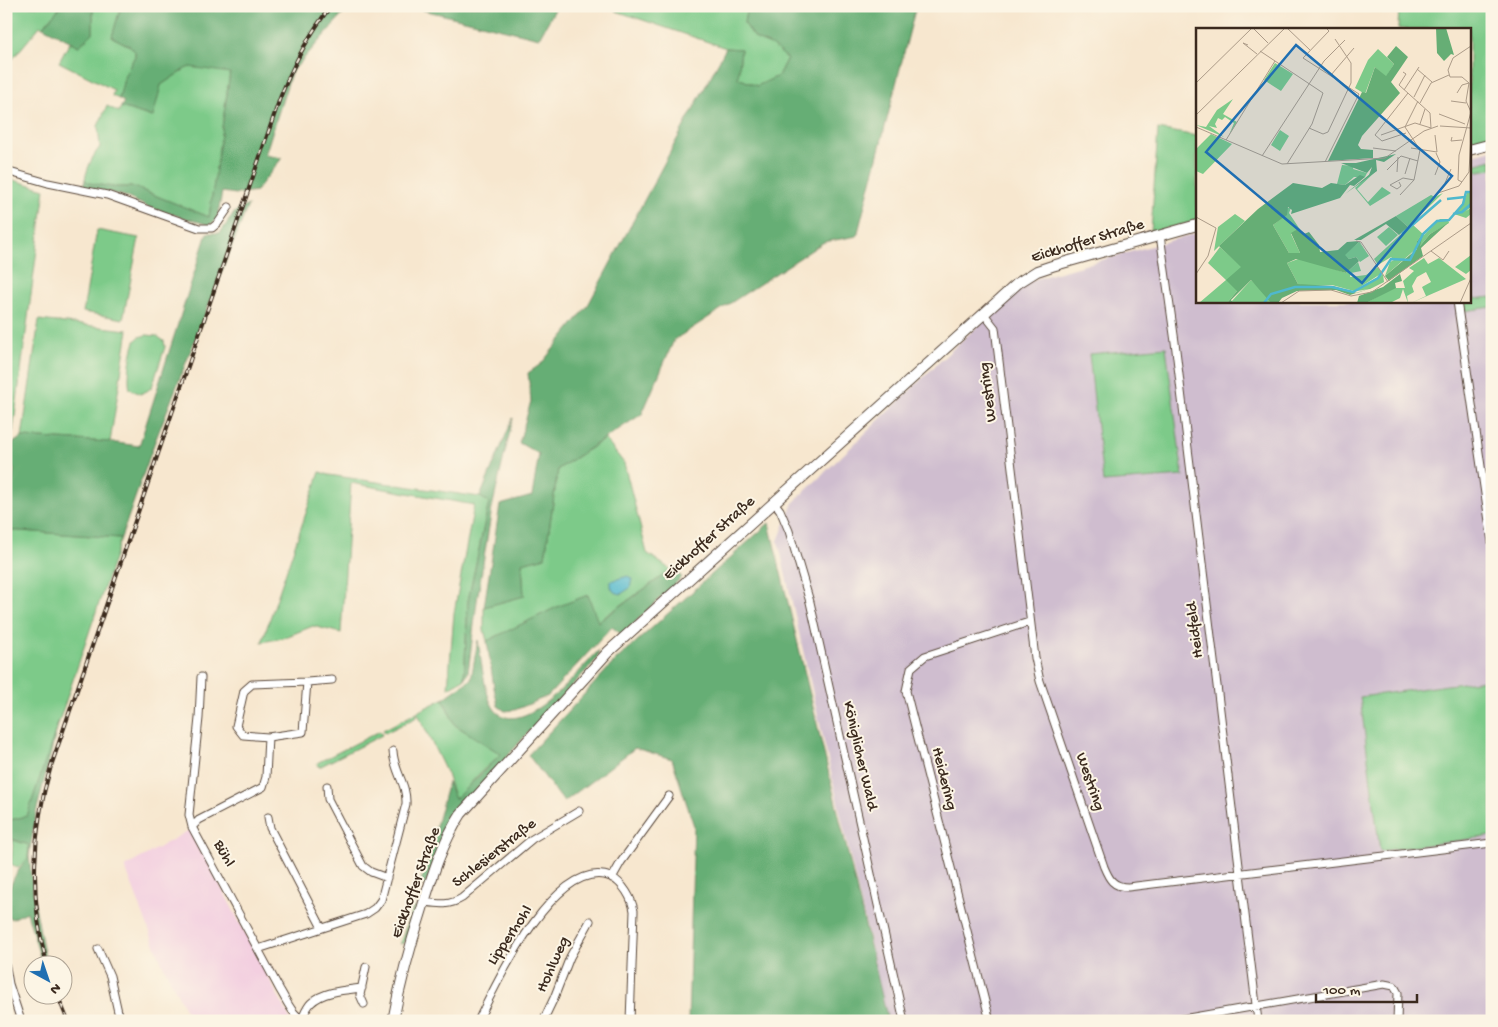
<svg xmlns="http://www.w3.org/2000/svg" width="1498" height="1027" viewBox="0 0 1498 1027" font-family="'Gochi Hand',sans-serif">
<style>
.built{fill:#f3cfe0}
.industrial{fill:#cfbdcf}
.green{fill:#7dca89;stroke:#5c7a54}
.forest{fill:#66ae75;stroke:#506c4a}
.water{fill:#4fb8cd;stroke:#457176}
.lines{fill:none;stroke-linecap:round;stroke-linejoin:round}
.minor-casing{stroke:#574639;stroke-width:9}
.secondary-casing{stroke:#574639;stroke-width:12}
.minor{stroke:#fff;stroke-width:7}
.secondary{stroke:#fff;stroke-width:10}
.rail-casing{stroke:#3b2a1e;stroke-width:4}
.rail{stroke:#fcf5e5;stroke-width:2;stroke-dasharray:5.5;stroke-linecap:butt}
.labels{text-anchor:middle;dominant-baseline:central;stroke-width:4;stroke-linejoin:round;paint-order:stroke}
.street-label{font-size:16px;fill:#3b2a1e;stroke:#fcf5e5}
.inset-river{fill:none;stroke:#4fb8cd;stroke-width:2.5}
.inset-road{fill:none;stroke:#ac9b88;stroke-width:1}
.view{fill:#1f6fb2;fill-opacity:0.15;stroke:#1f6fb2;stroke-width:2.5}
.inset-edge{fill:none;stroke:#3b2a1e;stroke-width:2.5}
</style>
<rect width="100%" height="100%" fill="#fcf5e5"/>
<filter id="ink" filterUnits="userSpaceOnUse"><feTurbulence type="fractalNoise" baseFrequency=".02" numOctaves="2"/><feDisplacementMap in="SourceGraphic" scale="10" xChannelSelector="R" yChannelSelector="G"/><feConvolveMatrix kernelMatrix="1 2 1 2 8 2 1 2 1" color-interpolation-filters="sRGB"/></filter>
<filter id="wash" filterUnits="userSpaceOnUse"><feTurbulence type="fractalNoise" baseFrequency=".0096" numOctaves="4" result="noise"/><feDisplacementMap in="SourceGraphic" scale="20" xChannelSelector="R" yChannelSelector="G"/><feGaussianBlur stdDeviation="1.12" result="paint"/><feColorMatrix in="noise" values="0 0 0 0 0 0 0 0 0 0 0 0 0 0 0 0 0 1.4 0 .05"/><feComposite in="paint" operator="in"/></filter>
<g filter="url(#wash)">
<rect width="100%" height="100%" fill="#f7e7cf"/>
<!-- built -->
<path class="built" d="M191,829L291,1021H191L161,961L125,867Z"/>
<!-- industrial -->
<path class="industrial" d="M1492,150V1021H888L778,541L793,503L959,343L1028,281L1197,233V301H1469V156Z"/>
<!-- green -->
<path class="green" d="M6,6H61L43,27L40,26L10,62L6,68Z
M93,6H121L112,37L130,46L135,51V56L125,75L119,99L112,96L114,90L59,62L70,42L79,46L93,33Z
M617,6H747L744,23L756,39L771,45L787,58L778,76L757,86L738,78L741,49L726,48L616,11Z
M1399,6H1492V138L1469,144V29H1398Z
M190,67L230,72L209,217L134,187H113L88,183L85,179C88,166 92,157 100,147L98,126L107,106L119,112L121,107L152,117L161,85L185,69Z
M1158,129L1197,136V221L1151,232Z
M1492,160V169L1472,172L1470,166Z
M6,178L45,189L13,431L6,438Z
M97,230L139,238L123,319L83,312Z
M1469,266L1474,299L1492,297V307L1464,311L1463,301H1469Z
M39,320L128,330L110,442L22,437Z
M147,335L157,336L164,341L165,347L152,387L147,391L140,394L130,389C127,381 131,348 136,340C139,336 143,336 147,335Z
M1166,347L1183,476L1103,482L1089,354Z
M605,439L624,463L647,553L671,570L597,622L588,595L557,607L487,641L484,630V607L524,596L522,563L545,557L558,469Z
M320,472L329,475L480,497L489,502L468,601L464,679L448,688L454,613L474,505L351,483L341,633L313,626L283,638L262,642Z
M6,530L121,538L27,816L6,821Z
M1492,679V836L1380,851L1360,697Z
M443,699L455,725L501,754L479,774L455,800L447,774L417,712Z
M416,713L417,717L385,733L383,730Z
M380,731L382,735L319,767L317,763Z
M13,840L29,845L28,859L18,868L11,864Z
M413,907H416L404,943L400,944Z"/>
<!-- forest -->
<path class="forest" d="M61,6H93V33L79,46L43,27Z
M121,6H350L291,73L265,155L282,158L256,191L236,194L222,192L217,220L209,225L148,207L124,196L84,186L85,179L89,183L113,187H134L209,217L230,73L190,67L185,69L161,85L153,117L121,107L124,102L119,99L125,75L135,56V51L130,46L112,37Z
M420,6H557L539,38L423,10Z
M747,6H916L857,236L824,242L674,340L642,414L558,469L545,557L522,563L524,596L484,607L500,505L532,496L539,454L519,443L531,401L528,373L541,364L587,307L726,48L741,49L738,78L757,86L778,76L787,58L771,45L756,39L744,23Z
M248,205L154,444L121,538L6,530L14,470L10,462L13,443L22,437L110,442L139,446L207,233H220L235,212Z
M513,418L492,508L477,601L468,673L464,679L468,601L489,502L480,497Z
M769,523L888,1021H688L694,826L672,759L635,748L564,802L528,755L615,661Z
M671,570L682,577L622,635L612,627L548,696L515,710L505,711L498,706L494,688L487,641L557,607L588,595L598,622Z
M478,640C481,658 484,692 493,707C518,746 582,668 599,650L597,659L526,735L457,814L425,885H420L448,782L455,799L501,754L455,725L443,699L471,679Z
M59,720L36,813L29,856L34,900L46,964H42L27,912L12,919L6,915C6,893 12,875 28,859L29,845L6,837V821L27,816Z"/>
<!-- water -->
<path class="water" d="M628,576L632,579L630,588L621,594L614,592L611,587V581Z"/>
</g>
<g filter="url(#ink)">
<g class="lines">
<defs>
<path id="minor" d="M6,171L48,183L107,195L199,228H212L218,223L229,207
M1160,235L1175,342L1258,1021
M1457,301L1492,542
M984,314L995,328L1035,658L1040,681L1104,867C1109,879 1113,887 1128,887L1492,843
M774,502L780,510L789,531L810,602L904,1021
M201,677L199,718L189,815L192,827L280,990C287,1001 293,1018 307,1021
M307,682L332,680
M327,786L328,799L363,866L371,872L387,878
M268,817L270,828L322,928
M192,827L199,820L263,787L266,777L268,737L303,732L307,682L252,684L244,691L236,726L243,735L268,737
M612,878L621,862L669,796
M424,902C439,904 449,906 462,898L532,839L579,811
M98,949L110,976L120,1021
M258,949L366,914L375,908L381,900L406,804C407,783 394,772 393,751
M6,967L9,984L21,1021
M364,1004L360,995L366,967
M301,1021C304,1015 306,1008 311,1003C323,991 346,990 362,988
M478,1021C496,984 556,855 611,877C623,883 632,898 634,911L630,1021
M543,1021L554,998L570,957L590,921
M990,1021L906,691L911,668L925,656L1029,622
M1171,1021L1384,984L1394,986L1398,993L1397,1021"/>
<path id="secondary" d="M1469,150L1492,144
M393,1021C400,983 410,946 422,909C432,876 442,843 461,814L608,652L1018,283L1037,271L1052,266L1197,225"/>
</defs>
<!-- minor casing -->
<use href="#minor" class="minor-casing"/>
<!-- secondary casing -->
<use href="#secondary" class="secondary-casing"/>
<!-- minor -->
<use href="#minor" class="minor"/>
<!-- secondary -->
<use href="#secondary" class="secondary"/>
<defs>
<path id="rail" d="M47,964C29,899 32,830 51,766L280,98C293,65 309,34 331,6
M57,994L68,1021"/>
</defs>
<!-- rail casing -->
<use href="#rail" class="rail-casing"/>
<!-- rail -->
<use href="#rail" class="rail"/>
</g>
</g>
<g class="labels">
<!-- street labels -->
<g class="street-label">
<text transform="translate(1088 242) rotate(-17)">Eickhoffer Straße</text>
<text transform="translate(989 392) rotate(-97)">Westring</text>
<text transform="translate(710 539) rotate(-42)">Eickhoffer Straße</text>
<text transform="translate(1196 630) rotate(-97)">Heidfeld</text>
<text transform="translate(859 756) rotate(77)">Königlicher Wald</text>
<text transform="translate(943 779) rotate(76)">Heidering</text>
<text transform="translate(1089 782) rotate(71)">Westring</text>
<text transform="translate(223 854) rotate(62)">Bühl</text>
<text transform="translate(495 854) rotate(-38)">Schlesierstraße</text>
<text transform="translate(417 883) rotate(-70)">Eickhoffer Straße</text>
<text transform="translate(511 936) rotate(-56)">Lipperhohl</text>
<text transform="translate(554 965) rotate(-66)">Hohlweg</text>
</g>
</g>
<!-- overview -->
<g transform="translate(1196 28)">
<rect width="275" height="275" fill="#f7e7cf"/>
<path d="M182,21L198,36L190,49L179,39L169,66L159,60L172,32ZM79,35L97,46L85,63L68,52ZM37,71L27,86L41,94L33,107L38,95L29,89L26,92L22,90L19,96L21,100L13,98L28,109L0,97L10,99L21,82ZM84,102L93,108L84,123L75,117ZM15,106L36,116L7,146L0,143V121ZM146,137L158,138L157,141L171,145L169,149H158L149,157L141,156ZM177,143L179,144L161,161L172,174L186,159L195,165L174,178L159,160ZM275,164V179L270,183L275,180V186L270,190L258,186L267,176L271,165ZM247,165L212,199L200,188L235,167L239,169ZM89,180H95L93,185L103,200L95,206L104,225H93L77,197L90,187ZM39,186L49,193L18,223L22,199ZM244,191H252L253,195L234,206L224,218L222,213L226,207L221,213V220L189,248L194,234L198,232L195,229L182,237L178,231L216,196L228,207ZM193,199L202,207L190,218L181,209ZM163,214L173,228L164,234L160,229L153,231L148,227ZM24,219L46,239L41,263L31,275H3L30,252L12,235ZM275,227V242L270,246L259,239ZM105,230L150,245L162,234L165,243L155,245L154,249L170,247L182,239L186,245L158,263L136,257L109,258L102,256L91,235ZM228,230L232,236L243,230L270,251L215,275L230,268L226,259L235,254L230,244L221,249L216,258L218,264L211,268L212,275L207,261L204,270L194,275H170L197,260H209L207,253L218,243L213,240ZM187,246L188,254L174,261L160,263ZM55,252L69,265L75,275L35,274Z" fill="#7dca89"/>
<path d="M240,0H250L258,27L255,26L248,33L241,25ZM200,18L212,29L195,54L204,65L166,108L162,117L165,121L177,122V130L132,133L166,64L170,65L179,39L190,48L198,36L191,29ZM200,126L188,134L180,132L181,143L149,166L173,147L176,139L171,145L145,135H164H160ZM164,147L169,149L158,158L154,157L144,170L95,186L96,182L92,179L91,187L77,197L93,225H104L95,205L103,200L108,206L113,204L123,217L124,224L142,222L151,214L163,213L173,228L163,214L149,227L153,231L160,229L163,233L150,245L100,231L91,235L102,256L137,258L161,265L181,258L154,267L140,262L101,263L86,270L82,275H75L55,252L35,272L37,275H31L41,263L30,252L45,239L23,218L62,181L97,155L126,160L135,155L149,157ZM200,188L212,199L203,207L190,196L165,212H158ZM252,195L225,220L227,228L193,253L189,248L221,221V213L227,206L224,218L234,206ZM204,246L206,253L199,255L200,260L170,275H161L163,268L187,259Z" fill="#66ae75"/>
<path class="inset-river" d="M251,171L269,169M257,186L266,184L275,176M206,206L245,172M68,275L75,266L99,259H136L157,264L182,250L195,231L214,232L227,206L241,193L253,192L267,176L270,164H275"/>
<path class="inset-road" d="M57,0L72,15M91,0L114,22M52,17L47,15L61,26M275,18L257,30L252,42L254,49H266L273,55L270,73L275,84M64,23L79,33M221,41L236,54M135,47L158,20M0,55L56,0M208,62L223,39M261,65L266,57L273,55M218,69L229,47M255,73L270,75M224,75L235,55L253,47M243,86L269,96M0,87L89,0M224,96L229,81M244,98L275,100M0,99L86,136L189,130L228,103L242,98M113,100L127,106L132,104L155,55V35L139,11M210,105L186,113L179,107L212,65M185,107L219,95L235,100L234,85L203,57L210,46L207,44M256,109L255,113L266,112M30,112L79,33L127,65L116,96L91,136M177,120L200,123M215,120L241,124L239,107M66,128L128,33L149,12M129,134L163,66L107,30L133,3L130,0M191,142L205,128L222,133M201,144L202,129M209,146L214,130M239,147L244,134L240,125M203,154L205,158L201,161L194,157L207,150L218,152M266,154L262,152L263,127L275,84M249,155L255,141M242,165L263,158L273,144L275,106M204,167L218,152L224,122L209,99L222,73M0,189L20,200L12,228L0,246M160,213L165,214L192,254M235,223L247,232L253,223M85,275L103,263L135,262L155,268L176,264L275,195M264,275L275,250"/>
<path class="view" d="M100,17L256,148L166,255L10,124Z"/>
<rect width="275" height="275" class="inset-edge"/>
</g>
<!-- margin -->
<rect width="1498" height="1027" fill="none" stroke="#fcf5e5" stroke-width="25"/>
<!-- north arrow -->
<g transform="translate(48 980) rotate(140)"><circle r="24" fill="#fcf5e5" stroke="#afa495"/>
<path d="M0-4L9 19L0 12L-9 19Z" fill="#1f6fb2"/>
<text y="-8" font-size="14" font-weight="bold" text-anchor="middle" fill="#3b2a1e">N</text>
</g>
<!-- scale -->
<path d="M1316 994v8h101v-8" fill="none" stroke="#3b2a1e" stroke-width="2.5"/>
<text x="1323" y="994" font-size="15" fill="#3b2a1e" stroke="#fcf5e5" stroke-width="4" paint-order="stroke">100 m</text>
</svg>
